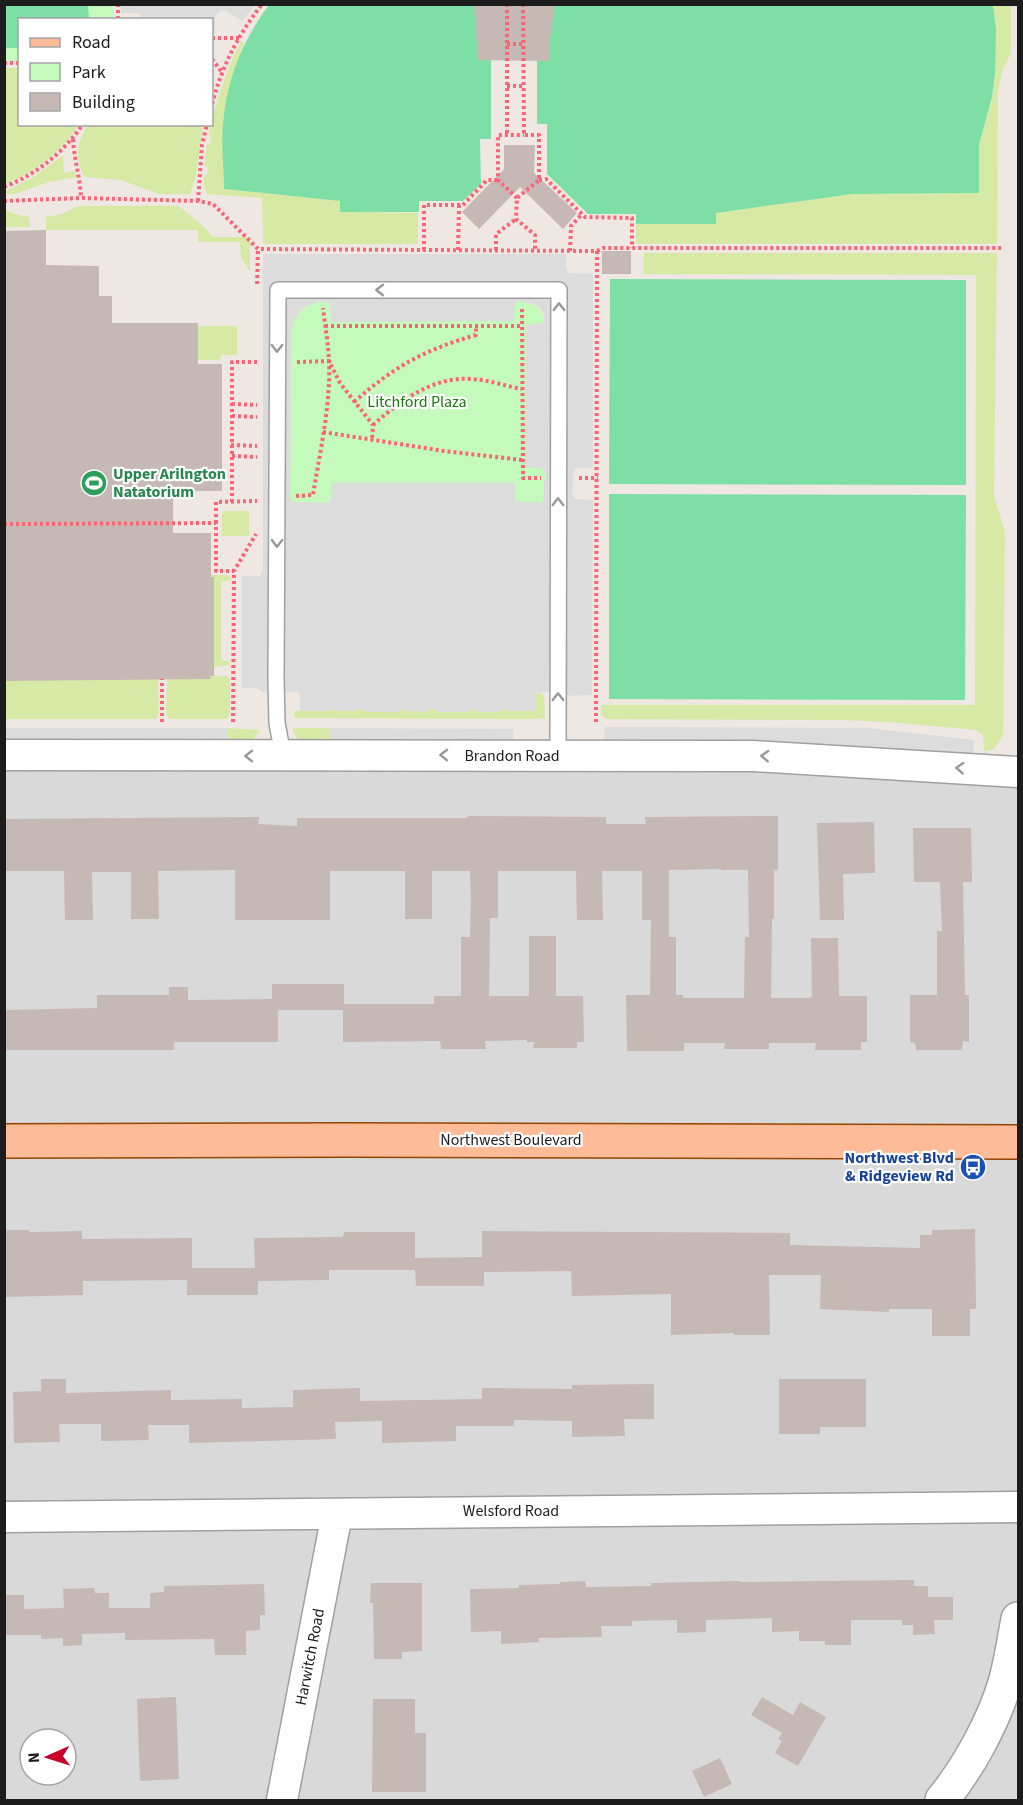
<svg xmlns="http://www.w3.org/2000/svg" width="1023" height="1805" viewBox="0 0 1023 1805" font-family="'Source Sans 3',sans-serif">
<style>
.residential{fill:#dad9d9;fill-rule:evenodd}
.grass{fill:#d6eaa6}
.park{fill:#c4fabc}
.pitch{fill:#7ddfa5}
.parking{fill:#dcdcdc;fill-rule:evenodd}
.building{fill:#c6b8b5;fill-rule:evenodd}
.lines{fill:none;stroke-linecap:round;stroke-linejoin:round}
.service-casing{stroke:#a0a0a0;stroke-width:18}
.minor-casing{stroke:#a0a0a0;stroke-width:33}
.tertiary-casing{stroke:#a0a0a0;stroke-width:36}
.primary-casing{stroke:#954400;stroke-width:36}
.path{stroke:#fc6475;stroke-width:4;stroke-dasharray:3 3;stroke-linecap:butt}
.service{stroke:#fff;stroke-width:15}
.minor{stroke:#fff;stroke-width:30}
.tertiary{stroke:#fff;stroke-width:33}
.primary{stroke:#fdbc97;stroke-width:33}
.oneway{stroke:#999}
.labels{text-anchor:middle;dominant-baseline:central;stroke-width:4.5;stroke-linejoin:round;paint-order:stroke}
.park-label{font-size:16px;fill:#187b09;stroke:#fff}
.leisure-label{font-size:16px;font-weight:bold;fill:#27864d;stroke:#fff;text-anchor:start}
.street-label{font-size:16px;fill:#1c1c1c;stroke:#fff}
.transit-label{font-size:16px;font-weight:bold;fill:#164399;stroke:#fff;text-anchor:end}
</style>
<rect width="100%" height="100%" fill="#eee7e2"/>
<!-- residential -->
<path class="residential" d="M4,755L1018,772V1800H5ZM30,1739H66V1775H30Z"/>
<!-- grass -->
<path class="grass" d="M993,5H1011V53L1002,71L998,92L997,244H636V224H715V213L853,194L979,193V145L992,97L996,29Z
M241,41L244,42L228,92L223,122L224,189L340,201L341,212L418,213V244H263L262,198L207,194L204,186V176L207,175L208,167L204,166L207,144H210L211,136L208,135C216,103 225,72 241,41Z
M5,68H19L20,124L79,125C61,151 35,173 5,184Z
M88,125H203L196,176L190,194H159L121,180L84,177C75,157 76,143 88,125Z
M63,155L64,173L74,171L77,177L49,182L15,194H5V191L32,178Z
M78,206H179L203,226L213,237H250V271L241,258L240,242H198V230H46V217L62,214Z
M4,209L14,214L29,217L30,227H5Z
M644,253H997L994,496L1005,532L1003,736L994,749L984,751L983,735L976,730L888,722L840,720L606,719L601,715V705H975L976,275L643,274Z
M198,326H237V355H221L220,360H198Z
M222,511H249V536H221Z
M211,575H228L231,578L229,581H221V660L229,661L230,665L214,667Z
M36,671L158,679L159,714L156,719H5V681H36Z
M210,676H227L230,679V714L227,719H169L166,714L167,679H210Z
M540,692L544,696L545,718L536,719L294,718V711H325L331,709L354,711L362,709H473C485,714 495,710 506,709C516,708 526,710 535,711V695Z
M227,728L260,730L251,743L227,747Z
M298,728H329V742L304,744L297,738L292,729Z"/>
<!-- park -->
<path class="park" d="M113,4L114,19L20,20L19,61H5V5Z
M320,301L330,303L331,321H514V306L517,301C531,302 545,307 543,323L525,325V468H540L545,471L543,502H517L515,500V483H331V498L328,503L292,502L290,499L291,334C294,315 302,306 320,301Z"/>
<!-- pitch -->
<path class="pitch" d="M269,5H500L491,60V139H480L481,184L463,201H419V212H340V201L224,189C224,168 221,146 223,124C226,81 243,39 269,5Z
M531,5H993L996,29L995,73L992,97L979,145V193L853,194L716,213V224H636V214H588L547,174V124H537V48Z
M5,6H88L89,19L20,20L19,48H5Z
M610,279L966,280V485L609,484Z
M609,494L966,495L965,700L609,699Z"/>
<!-- parking -->
<path class="parking" d="M121,5V4L255,5L242,21L227,11H219L215,17V34H212V20L143,19L140,13H121Z
M263,254H566V268L569,273L593,274V468H576L574,470L572,494L575,499L593,500L592,695L558,696V692H538L535,696V711H509L504,709L498,712H479L473,709L467,712H439L433,708L426,712L408,711L403,709L398,712H367L362,709L354,711H336L331,709L325,711H300V695L297,692H262L257,688H242V576H259L262,573L263,568ZM320,301L330,303L331,322L514,321V306L517,301L531,303L541,309L544,316L543,323L525,325V468H540L545,471L543,502H517L515,500V483H331V498L328,503L292,502L290,496L291,334L293,322L299,312L303,308Z
M605,727L867,728L974,740L972,769L604,756Z
M4,728H227V756L5,755Z
M329,728L513,729L514,755H329Z"/>
<!-- building -->
<path class="building" d="M474,4H555L550,38V61L478,60Z
M504,145H535L534,173L577,213L563,229L520,187L479,229L462,212L504,169Z
M46,230V265L99,266V296H112V323H198V364H222V491H173V533H211V577H214V676H210L211,679L4,681V231Z
M602,251H631V274H602Z
M467,816L606,817V824H646L645,817L778,816V870H774V919H772L771,998H810L812,996L811,938H838L839,996H867V1042H861V1050H815L816,1043H769V1049H724L725,1043H684V1051H627L626,995H650L651,920H642V871H602L603,920H577L576,871H498V918H490L489,996H529V936H556V996H583L584,1042H577V1048H533L534,1042H527V1040L485,1041L486,1049H441L440,1041L343,1042V1010H278V1042H174V1050H6V1010L97,1008V995H169V987H188V1000L272,999V984H344V1004H434V996H461V937H470L471,899L470,871H432V919H405V871H330V920H235V870L158,871L159,919H131V872H92L93,920H65L64,871H4V819L259,817L258,824L297,826V818H468ZM721,869V870H748L749,937H745L744,998H683V995H676V937H669V870Z
M874,822L875,873L843,874L844,920H820L817,823Z
M913,828H971L972,882H963L965,995H969V1042L963,1041L962,1050H916L915,1043L910,1042V995H937V931H942L940,882H914Z
M975,1229L976,1309H970V1336H932V1309H889V1312L820,1309L821,1275H769L770,1335H734V1333L671,1335V1294L572,1296L571,1271L484,1272V1286H416L415,1270H329V1280L258,1281V1295H187V1280L83,1281V1295L4,1297V1230H29V1232L82,1231V1239L192,1238V1268H255L254,1238L343,1237L344,1232H415V1258L482,1257V1231L790,1233V1245L920,1248V1235H932V1230Z
M41,1379H66V1393L171,1390V1400L242,1399V1408L293,1407V1390L360,1388V1401L482,1399V1388L572,1389V1385L654,1384V1419H624L625,1436L572,1437V1421L514,1420V1426H456V1441L382,1443V1421L335,1422L336,1439L189,1443V1425H148L149,1440L101,1441V1424H59L60,1442L14,1443L13,1392L41,1391Z
M779,1379H866V1427H820V1434H779Z
M914,1580V1586H928V1597H953V1620H934L935,1634L913,1635V1625H902V1620H851V1645H825V1641H799V1631L772,1632V1618L706,1620V1632L677,1633V1620L632,1621V1626H601L602,1637L538,1638L539,1642L501,1644V1631L471,1632L470,1589L519,1588V1585L560,1584V1582L585,1581L586,1587L651,1586V1583L740,1581V1582Z
M371,1583H422V1651L402,1652V1659H374L373,1603H370Z
M264,1584L265,1615H260V1630L246,1631V1655H215L214,1639L125,1640V1633L82,1634V1645L63,1646V1638L41,1639V1635H4V1595H24V1609L64,1608L63,1589L94,1588L95,1593H109V1608H150V1593L164,1592V1586Z
M176,1697L179,1779L140,1781L137,1699Z
M762,1697L793,1715L800,1702L826,1717L798,1766L775,1753L782,1741L778,1739L782,1733L751,1715Z
M373,1699H415V1733H426V1792H372Z
M720,1758L732,1784L704,1797L692,1771Z"/>
<g class="lines">
<defs>
<path id="service" d="M283,755L277,723L276,679L278,290H559L558,756"/>
<path id="minor" d="M4,755L753,756L1018,772
M4,1517L1018,1507
M282,1800L337,1514"/>
<path id="tertiary" d="M942,1800C968,1768 993,1723 1005,1683C1011,1662 1014,1640 1018,1619"/>
<path id="primary" d="M4,1141L348,1140L1018,1142"/>
</defs>
<!-- service casing -->
<use href="#service" class="service-casing"/>
<!-- minor casing -->
<use href="#minor" class="minor-casing"/>
<!-- tertiary casing -->
<use href="#tertiary" class="tertiary-casing"/>
<!-- primary casing -->
<use href="#primary" class="primary-casing"/>
<!-- path -->
<path class="path" d="M118,4V20
M507,4V135
M523,4L524,135H539V180L517,198L516,219L535,235V250
M212,38H239
M507,44H523
M212,59L221,71
M4,63H20
M507,86H524
M212,104C223,64 237,37 262,4
M73,139C74,159 80,177 81,198
M539,180L546,179L585,217L632,218V248
M4,187C37,174 63,153 83,124
M517,198L498,180V135H524
M4,201L81,198L198,201L213,204L258,249L597,251L596,722
M198,201L202,145L207,124
M424,250V205H463L487,180H498
M458,250L459,205
M496,250V234L516,219
M570,251L571,226L582,214
M597,251L603,248H1001
M257,284L258,249
M522,309L523,478H541
M325,326H522
M297,362L329,361L340,383L373,425L372,440
M354,402C395,366 424,350 476,335V326
M232,404L257,405
M232,416L257,417
M373,425C400,401 433,376 472,379C489,380 505,386 522,389
M323,432L444,451L522,460
M231,445L257,446
M232,456L257,457
M579,478H598
M296,496L313,495C320,451 331,405 329,360C328,342 325,325 323,308
M232,502V362H257
M216,523V502L257,501
M4,524L216,523V571H234
M162,722V679
M233,722L234,571L256,534"/>
<!-- service -->
<use href="#service" class="service"/>
<!-- minor -->
<use href="#minor" class="minor"/>
<!-- tertiary -->
<use href="#tertiary" class="tertiary"/>
<!-- primary -->
<use href="#primary" class="primary"/>
</g>
<!-- one-way arrows -->
<defs><path id="oneway-chevron" d="M-2-3.5L2.5 0L-2 3.5" fill="none" stroke-width="1.6" stroke-linecap="round" stroke-linejoin="round" transform="scale(1.5)"/></defs>
<g class="oneway">
<use href="#oneway-chevron" transform="translate(380 290) rotate(-180)"/>
<use href="#oneway-chevron" transform="translate(559 307) rotate(-90)"/>
<use href="#oneway-chevron" transform="translate(277 348) rotate(91)"/>
<use href="#oneway-chevron" transform="translate(558 502) rotate(-90)"/>
<use href="#oneway-chevron" transform="translate(277 543) rotate(91)"/>
<use href="#oneway-chevron" transform="translate(558 697) rotate(-90)"/>
<use href="#oneway-chevron" transform="translate(444 755) rotate(-179)"/>
<use href="#oneway-chevron" transform="translate(249 756) rotate(180)"/>
<use href="#oneway-chevron" transform="translate(765 756) rotate(-177)"/>
<use href="#oneway-chevron" transform="translate(960 768) rotate(-176)"/>
</g>
<!-- icons -->
<defs>
<symbol id="stadium-disc" viewBox="-11 -11 22 22"><circle r="9.5" fill="#2e9e5b" stroke="#fff"/><path d="M0-5a6.5 5 0 1 0 0 10a6.5 5 0 1 0 0-10ZM-3.5-1.8h7v3.6h-7Z" fill="#fff"/></symbol>
<symbol id="bus-disc" viewBox="-11 -11 22 22"><circle r="9.5" fill="#1a4fb4" stroke="#fff"/><path d="M-5-6H5V4H4V6H2V4H-2V6H-4V4H-5ZM-3.5-4V0h7V-4ZM-3.5 1.2v1.5H-2V1.2ZM2 1.2v1.5H3.5V1.2Z" fill="#fff"/></symbol>
</defs>
<g fill-rule="evenodd">
<use href="#stadium-disc" x="79" y="468" width="30" height="30"/>
<use href="#bus-disc" x="958" y="1152" width="30" height="30"/>
</g>
<g class="labels">
<!-- park labels -->
<g class="park-label">
<text x="417" y="402">Litchford Plaza</text>
</g>
<!-- leisure labels -->
<g class="leisure-label">
<text x="113" y="474">Upper Arilngton<tspan x="113" dy="18">Natatorium</tspan></text>
</g>
<!-- street labels -->
<g class="street-label">
<text x="512" y="756">Brandon Road</text>
<text x="511" y="1140">Northwest Boulevard</text>
<text x="511" y="1511">Welsford Road</text>
<text transform="translate(310 1657) rotate(-79)">Harwitch Road</text>
</g>
<!-- transit labels -->
<g class="transit-label">
<text x="954" y="1158">Northwest Blvd<tspan x="954" dy="18">&amp; Ridgeview Rd</tspan></text>
</g>
</g>
<!-- border -->
<rect width="1023" height="1805" fill="none" stroke="#1c1c1c" stroke-width="12"/>
<!-- legend -->
<rect x="18" y="18" width="195" height="108" fill="#ffffff" stroke="#a4a4a4" stroke-width="1.5"/>
<rect x="30" y="38" width="30" height="9" fill="#fdbc97" stroke="#a4a4a4" stroke-width="1.5"/>
<text x="72" y="48" font-size="18" fill="#1c1c1c">Road</text>
<rect x="30" y="63" width="30" height="18" fill="#c4fabc" stroke="#a4a4a4" stroke-width="1.5"/>
<text x="72" y="78" font-size="18" fill="#1c1c1c">Park</text>
<rect x="30" y="93" width="30" height="18" fill="#c6b8b5" stroke="#a4a4a4" stroke-width="1.5"/>
<text x="72" y="108" font-size="18" fill="#1c1c1c">Building</text>
<!-- north arrow -->
<g transform="translate(48 1757) rotate(267)"><circle r="28" fill="#ffffff" stroke="#a4a4a4" stroke-width="1.5"/>
<path d="M0-4.5L10 22L0 15L-10 22Z" fill="#c9002a"/>
<text y="-9" font-size="16" font-weight="bold" text-anchor="middle" fill="#1c1c1c">N</text>
</g>
</svg>
